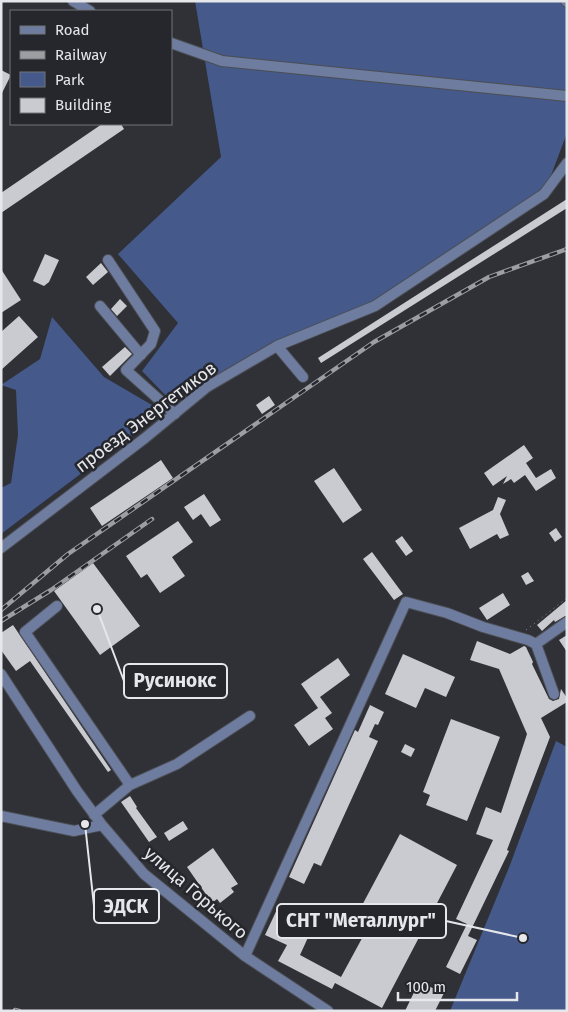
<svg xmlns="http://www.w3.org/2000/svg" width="568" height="1012" viewBox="0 0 568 1012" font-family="'Fira Sans',sans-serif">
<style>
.green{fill:#45598a}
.building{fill:#c9cbd1}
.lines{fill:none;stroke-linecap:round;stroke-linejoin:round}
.minor-casing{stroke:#4c4e53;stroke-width:12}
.path{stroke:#929397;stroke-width:1;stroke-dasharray:1 4;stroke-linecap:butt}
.minor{stroke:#6d7c9f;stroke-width:10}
.rail-casing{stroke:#9c9ea2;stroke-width:4.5}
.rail{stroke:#25272c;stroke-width:2.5;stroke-dasharray:8;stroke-linecap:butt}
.labels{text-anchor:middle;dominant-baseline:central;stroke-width:5;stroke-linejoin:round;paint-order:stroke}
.street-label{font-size:18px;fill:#e6e7ea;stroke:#25272c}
.leader{fill:none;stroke:#e6e7ea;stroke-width:2}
.callout-dot{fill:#e6e7ea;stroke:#25272c;stroke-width:2}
.callout{fill:#25272c;stroke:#e6e7ea;stroke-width:2}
.callout-label{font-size:19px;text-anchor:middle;font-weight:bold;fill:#e6e7ea}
</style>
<rect width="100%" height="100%" fill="#2f3136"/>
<!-- green -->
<path class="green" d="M195,1H566L567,133L544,194L375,306L277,346L207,387L173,403L142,371L178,323L118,254L221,157Z
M52,317L104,377L157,408L152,420L1,534V488L11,483L18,435L16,390L1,385L40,359Z
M556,741L567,747V1011H450L510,865Z"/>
<!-- building -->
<path class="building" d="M1,70L11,75L1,95Z
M102,124H121L124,129L1,213V193Z
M567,199V208L321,363L318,358Z
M45,254L59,260L49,282L44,286L33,281Z
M101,263L108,272L93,285L86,277Z
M1,269L21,300L1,313Z
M120,299L127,306L117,316L111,309Z
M19,316L38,337L1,370V332Z
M125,347L132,354L110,376L102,367Z
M269,396L275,405L262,414L256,405Z
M524,445L533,458L526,463L536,478L551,469L556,478L536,491L525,475L514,483L511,479L503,484L507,476L493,486L484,473Z
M161,460L173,478L102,526L90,508Z
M334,468L362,510L343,523L314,481Z
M204,494L221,520L210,527L201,514L193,520L184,507Z
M498,497L506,500L500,514L509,535L500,539L497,534L470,549L459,528L493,510Z
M178,521L193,542L172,557L185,576L160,593L147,574L141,578L126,556Z
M556,528L562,537L555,542L549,533Z
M402,536L413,551L406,556L395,541Z
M372,552L403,594L394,600L363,559Z
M93,563L140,626L100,655L54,591Z
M528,572L534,581L526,585L521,576Z
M503,593L510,605L487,620L479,608Z
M567,600V615L555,622L554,620L542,631L537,625Z
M13,625L111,770L108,772L30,661L16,671L1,650V633Z
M567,635V652L559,640Z
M477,641L510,654L524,646L526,647L533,662L532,664L549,699L553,701L559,699L561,689L567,698V702L541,718L550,737L507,850L509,851L468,936L477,940L460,974L446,967L467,924L456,919L493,840L476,834L486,807L501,813L527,734L499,669L470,660Z
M403,654L455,677L446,697L425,688L416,708L385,694Z
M338,658L350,675L320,697L332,713L325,718L333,729L309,746L294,725L318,708L301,684Z
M370,705L384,712L378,725L375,724L369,737L378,741L321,866L314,863L304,884L289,877L355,730L358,732Z
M451,719L500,737L467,821L426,805L430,795L423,792Z
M405,744L415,749L411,757L401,752Z
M130,796L137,807L136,808L157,837L149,842L121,802Z
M183,821L188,829L169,841L164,833Z
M400,834L457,865L382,1008L335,983L332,989L278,961L287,945L265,935L280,903L316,920L300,955L341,977L373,918L359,911Z
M213,848L238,884L231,888L234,892L220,903L217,899L212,903L187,867Z
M419,982L444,993L435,1011H405Z"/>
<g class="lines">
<defs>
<path id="minor" d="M73,1L90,11
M566,1L567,2
M171,43L222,61L567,96
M108,260L155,331L151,344L126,370L175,414
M100,306L141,355
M277,346L303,377
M1,548L145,438L207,387L277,346L375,306L544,194L567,163
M57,606L25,632L130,785L94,815
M536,644L567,622
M1,674L77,791L102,825L144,874L245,956L328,1011
M130,785L177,764L250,716
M1,816L74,831L102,825
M245,956L406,602L447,613L483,627L528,640L536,644L554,694"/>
</defs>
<!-- minor casing -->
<use href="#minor" class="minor-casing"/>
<!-- path -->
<path class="path" d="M526,630L567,598"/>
<!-- minor -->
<use href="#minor" class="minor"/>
<defs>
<path id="rail" d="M1,610L68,554L374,342L489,277L567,249
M1,621L51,590L152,519
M15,1010L19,1011"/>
</defs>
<!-- rail casing -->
<use href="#rail" class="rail-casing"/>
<!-- rail -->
<use href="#rail" class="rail"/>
</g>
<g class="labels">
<!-- street labels -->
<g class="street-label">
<text transform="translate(146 417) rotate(-37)">проезд Энергетиков</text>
<text transform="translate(196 893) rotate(41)">улица Горького</text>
</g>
</g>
<!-- callouts -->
<path class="leader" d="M97 609L124 681M85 824L94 906M523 938L446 921"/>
<g class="callout-dot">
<circle cx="97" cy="609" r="5"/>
<circle cx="85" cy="824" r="5"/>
<circle cx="523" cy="938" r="5"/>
</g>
<g class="callout">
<rect x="124" y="664" width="103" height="34" rx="5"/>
<rect x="94" y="889" width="65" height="34" rx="5"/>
<rect x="277" y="904" width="169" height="34" rx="5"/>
</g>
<g class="callout-label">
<text x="175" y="687">Русинокс</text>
<text x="126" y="913">ЭДСК</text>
<text x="361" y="927">СНТ "Металлург"</text>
</g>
<!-- border -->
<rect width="568" height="1012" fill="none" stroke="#e6e7ea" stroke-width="5"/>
<!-- legend -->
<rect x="10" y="10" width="162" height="115" fill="#25272c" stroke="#727478"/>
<rect x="20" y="26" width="25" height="8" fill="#6d7c9f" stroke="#727478"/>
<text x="55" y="35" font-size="15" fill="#e6e7ea">Road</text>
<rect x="20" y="51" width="25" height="8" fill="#9c9ea2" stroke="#727478"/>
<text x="55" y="60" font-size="15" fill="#e6e7ea">Railway</text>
<rect x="20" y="72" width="25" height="15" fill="#45598a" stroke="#727478"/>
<text x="55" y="85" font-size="15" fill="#e6e7ea">Park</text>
<rect x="20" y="98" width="25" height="15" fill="#c9cbd1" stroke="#727478"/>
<text x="55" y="110" font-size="15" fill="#e6e7ea">Building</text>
<!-- scale -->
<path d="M398 992v8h119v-8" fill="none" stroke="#e6e7ea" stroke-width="2.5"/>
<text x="406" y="992" font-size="15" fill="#e6e7ea" stroke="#25272c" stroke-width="4" paint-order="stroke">100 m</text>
</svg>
